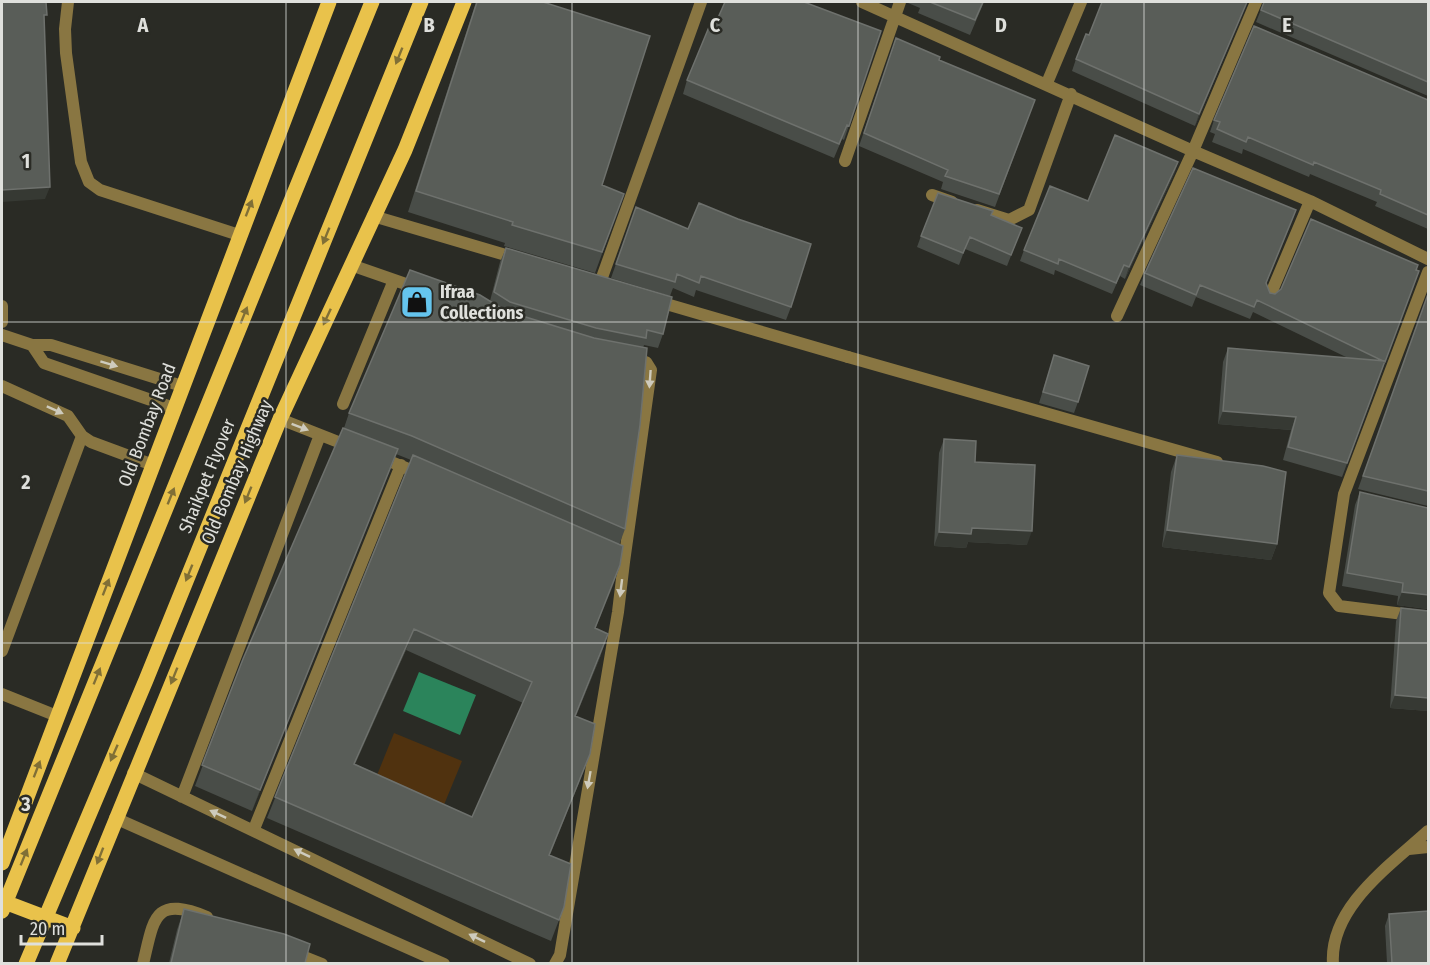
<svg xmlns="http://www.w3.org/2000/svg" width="1430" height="965" viewBox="0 0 1430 965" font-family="'Fira Sans Condensed',sans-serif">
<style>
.green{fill:#50320f}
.water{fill:#2b845b}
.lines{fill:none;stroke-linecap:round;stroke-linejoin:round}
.service{stroke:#897642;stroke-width:12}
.minor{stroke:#897642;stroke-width:12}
.primary{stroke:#e9c24b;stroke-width:15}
.wall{fill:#494d48;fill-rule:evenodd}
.shaded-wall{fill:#363933}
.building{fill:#595d58;stroke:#6e716d;stroke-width:1.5;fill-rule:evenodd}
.oneway{fill:#806f36}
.oneway2{fill:#cecbbd}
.grid{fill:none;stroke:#dfe0dc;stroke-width:1.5;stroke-opacity:0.55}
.labels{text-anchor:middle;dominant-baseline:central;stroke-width:5;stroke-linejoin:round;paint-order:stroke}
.poi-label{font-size:18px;font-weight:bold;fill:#dfe0dc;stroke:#2a2b25;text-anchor:start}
.street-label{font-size:18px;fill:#dfe0dc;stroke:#2a2b25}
.grid-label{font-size:20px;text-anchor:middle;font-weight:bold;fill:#dfe0dc;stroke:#2a2b25;stroke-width:5;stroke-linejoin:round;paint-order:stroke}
</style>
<rect width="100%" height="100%" fill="#2a2b25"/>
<!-- green -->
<path class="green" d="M394,733L462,761L439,817L371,790Z"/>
<!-- water -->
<path class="water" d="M419,672L476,695L460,735L403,711Z"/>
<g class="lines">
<!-- service -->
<path class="service" d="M68,2L65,29L66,53L81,162L89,182L100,190L239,235
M351,265L420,289
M848,357L1217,462
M2,386L68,416L82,436L91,442L153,465
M343,404L394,280
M280,419L351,447
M379,457L421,474
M624,562L651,370L646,362L632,359
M2,651L82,436
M2,694L57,716
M133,773L530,964
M182,797L320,435
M254,829L401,465
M555,964L560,955L618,612L624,562L608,555"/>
<!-- minor -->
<path class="minor" d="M862,2L1193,151L1310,201L1428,259
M1047,83L1081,2
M845,161L900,2
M932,195L952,202
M977,210L1009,220L1029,210L1071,94
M373,216L519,259
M1428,272L1344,494L1329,593L1339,606L1428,617
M600,283L701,2
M1269,298L1310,201
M656,301L848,357
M2,306V322
M1117,316L1193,151L1256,2
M2,335L32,345H51L182,386
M32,345L44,363L174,408
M115,818L444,964
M1409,849L1428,847
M292,952L322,964
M143,964C154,919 153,895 207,917
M1333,964C1329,907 1391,865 1428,831"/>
<!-- primary -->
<path class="primary" d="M2,863L329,2
M2,901L73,928
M2,911L372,2
M26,964L146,680L421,2
M57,964L280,419L405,150L464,2"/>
</g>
<!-- wall -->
<path class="wall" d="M476,2H543L602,185L624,194L595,273L504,246L505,243L408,212Z
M907,2H984L970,35L918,13L920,8L908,3Z
M1247,2L1195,126L1072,71L1076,59L1089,35Z
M1264,2H1428V96L1256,22Z
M713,29L881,31L844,140L842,139L834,158L683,94L687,80Z
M896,38L939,60L1035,100L995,207L941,189L943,182L859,146Z
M1428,100V229L1375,206L1377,202L1310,174L1309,177L1243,149L1242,154L1212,142L1215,134L1210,132L1214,120Z
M1178,162L1174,174L1125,279L1120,276L1112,294L1055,270L1054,275L1020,261L1024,250L1088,201Z
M636,207L791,307L786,320L696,290L694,297L673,288L670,296L611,278Z
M1296,210L1266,284L1270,293L1275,294L1417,270L1419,271L1342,477L1283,460L1291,430L1218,424L1223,362L1228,348L1348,358L1253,312L1250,319L1196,297L1192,307L1140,285L1145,273Z
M1022,228L1007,266L965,249L959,265L917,247L921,236Z
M506,248L663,334L658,348L644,345L643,348L625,529L619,545L620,565L595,629L601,655L576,716L582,775L550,855L564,907L551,941L267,818L411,460L396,454L252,811L195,786L243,659L344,428L349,413L490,301L500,262ZM406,650L523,703L472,817L355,764Z
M1428,294V506L1358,489Z
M1054,355L1078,402L1074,413L1039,403Z
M944,439L975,462L1027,545L968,542L966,548L934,546L939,453Z
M1177,455L1277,544L1271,560L1162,547L1171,472Z
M1360,492L1428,508V609L1397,605L1398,596L1342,586L1355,505Z
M1401,608L1428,711L1390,708L1396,621Z
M184,909L305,963H169L177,930Z
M1389,914L1428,963H1387L1385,926Z"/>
<!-- shaded-wall -->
<path class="shaded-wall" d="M1247,2L1195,126L1199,114Z
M1178,162L1174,174L1125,279L1129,267Z
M50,187L45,199L2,202V190Z
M1296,210L1292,222L1261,295L1266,283Z
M1223,411L1296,417L1291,430L1218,424Z
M398,449L390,470L252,811L260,790Z
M972,528L1032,531L1027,545L968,542L966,548L934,546L939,532Z
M1167,530L1277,544L1271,560L1162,547Z
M620,565L613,586L587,649L595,628Z
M1402,592L1428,595V609L1397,605Z
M414,629L406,650L346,785L354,764Z
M608,634L601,655L567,737L575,716Z
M1395,695L1428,698V711L1390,708Z
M590,754L582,775L541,876L549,855Z"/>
<!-- building -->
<path class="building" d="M2,2H46L47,15H44L50,187L2,190Z
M477,2H543L650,36L602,185L624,194L602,252L512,225L513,222L416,191Z
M725,2H804L881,31L849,126L847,125L839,144L687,80L709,27L713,29Z
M930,2H983L975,20Z
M1102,2H1247L1199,114L1076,59L1086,34L1089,35Z
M1264,2H1428V82L1261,10Z
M1254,26L1428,100V215L1380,194L1381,190L1314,162L1313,165L1248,137L1246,142L1217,129L1220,122L1214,120Z
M896,38L940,57L939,60L1035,100L999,194L945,176L948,170L864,133Z
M1115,135L1178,162L1129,267L1124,265L1116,283L1059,259L1058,264L1024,250L1050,186L1088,201Z
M1193,168L1296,210L1266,283L1270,293L1275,294L1281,289L1311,219L1418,265L1416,270L1419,271L1385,362L1257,300L1254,307L1200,285L1196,295L1145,273Z
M938,193L993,211L991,215L1022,228L1011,255L970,237L963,253L921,236Z
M699,203L738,219L811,244L791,307L701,276L699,283L677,274L675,282L616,264L636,207L688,229Z
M506,248L672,297L663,334L647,330L646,338L596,328L510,302L494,292Z
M410,270L480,295L506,311L594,338L647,348L640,425L625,529L412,436L349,413Z
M1428,294V491L1363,476Z
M1228,348L1385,361L1347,463L1288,447L1296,417L1223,411Z
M1054,355L1089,366L1078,402L1043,392Z
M343,428L398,449L260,790L202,765L243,659Z
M944,439L976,441L975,462L1035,465L1032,531L972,528L971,534L939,532Z
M413,455L623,546L620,565L595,628L608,634L575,716L595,724L590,754L549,855L571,864L564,907L559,920L275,797ZM414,629L532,682L472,817L354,764Z
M1177,455L1263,466L1286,472L1277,544L1167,530Z
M1360,492L1428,508V595L1402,592L1403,583L1347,573Z
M1401,608L1428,611V698L1395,695Z
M184,909L284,934L310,944L305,963H171Z
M1428,911V963H1392L1389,914Z"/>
<!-- one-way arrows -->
<defs><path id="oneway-solid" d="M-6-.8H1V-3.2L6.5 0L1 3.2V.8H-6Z" transform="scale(1.5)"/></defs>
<g class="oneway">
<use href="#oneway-solid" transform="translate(399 56) rotate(112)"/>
<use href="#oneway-solid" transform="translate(249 208) rotate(-69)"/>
<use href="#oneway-solid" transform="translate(326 236) rotate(112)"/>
<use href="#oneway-solid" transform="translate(244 315) rotate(-68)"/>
<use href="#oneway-solid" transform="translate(327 317) rotate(115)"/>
<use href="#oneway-solid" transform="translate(248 495) rotate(112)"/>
<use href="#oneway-solid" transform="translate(171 496) rotate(-68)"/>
<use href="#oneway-solid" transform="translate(189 573) rotate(112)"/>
<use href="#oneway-solid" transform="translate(106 587) rotate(-69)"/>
<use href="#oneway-solid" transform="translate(97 676) rotate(-68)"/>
<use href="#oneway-solid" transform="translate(174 676) rotate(112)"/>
<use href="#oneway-solid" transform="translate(114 753) rotate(114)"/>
<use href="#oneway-solid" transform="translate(37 769) rotate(-69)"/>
<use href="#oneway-solid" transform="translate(100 856) rotate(111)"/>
<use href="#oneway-solid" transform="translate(24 857) rotate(-68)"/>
</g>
<g class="oneway2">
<use href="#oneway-solid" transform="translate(109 364) rotate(17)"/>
<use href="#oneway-solid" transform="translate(650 379) rotate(94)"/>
<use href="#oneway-solid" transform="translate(55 410) rotate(24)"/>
<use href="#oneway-solid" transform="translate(300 427) rotate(21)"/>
<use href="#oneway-solid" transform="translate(621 588) rotate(97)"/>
<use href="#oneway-solid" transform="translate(589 780) rotate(100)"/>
<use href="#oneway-solid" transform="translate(218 814) rotate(-155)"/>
<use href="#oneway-solid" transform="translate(302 853) rotate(-154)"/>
<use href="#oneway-solid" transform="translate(477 938) rotate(-154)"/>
</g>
<!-- grid -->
<path class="grid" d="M286,2V964M572,2V964M858,2V964M1144,2V964M2,322H1428M2,643H1428"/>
<!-- icons -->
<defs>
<symbol id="shop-square" viewBox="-11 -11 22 22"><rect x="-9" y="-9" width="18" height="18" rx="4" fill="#65c5ee" stroke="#2a2b25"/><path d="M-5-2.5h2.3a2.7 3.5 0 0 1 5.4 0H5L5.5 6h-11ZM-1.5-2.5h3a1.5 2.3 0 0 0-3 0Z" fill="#111"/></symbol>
</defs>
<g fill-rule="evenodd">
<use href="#shop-square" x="398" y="283" width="38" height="38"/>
</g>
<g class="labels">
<!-- poi labels -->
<g class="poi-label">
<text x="440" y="292">Ifraa<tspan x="440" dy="21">Collections</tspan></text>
</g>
<!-- street labels -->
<g class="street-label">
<text transform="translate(147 425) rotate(-69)">Old Bombay Road</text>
<text transform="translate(237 472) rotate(-67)">Old Bombay Highway</text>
<text transform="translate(207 476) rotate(-68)">Shaikpet Flyover</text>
</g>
</g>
<g class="grid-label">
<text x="143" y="32">A</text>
<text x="429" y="32">B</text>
<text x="715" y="32">C</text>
<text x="1001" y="32">D</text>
<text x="1287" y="32">E</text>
<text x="26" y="168">1</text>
<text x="26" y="489">2</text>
<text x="26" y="811">3</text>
</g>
<!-- border -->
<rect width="1430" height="965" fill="none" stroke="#dfe0dc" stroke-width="6"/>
<!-- scale -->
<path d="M21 935v9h81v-9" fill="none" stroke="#dfe0dc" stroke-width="3"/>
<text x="30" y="935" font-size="18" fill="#dfe0dc" stroke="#2a2b25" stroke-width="4.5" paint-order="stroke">20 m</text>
</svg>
